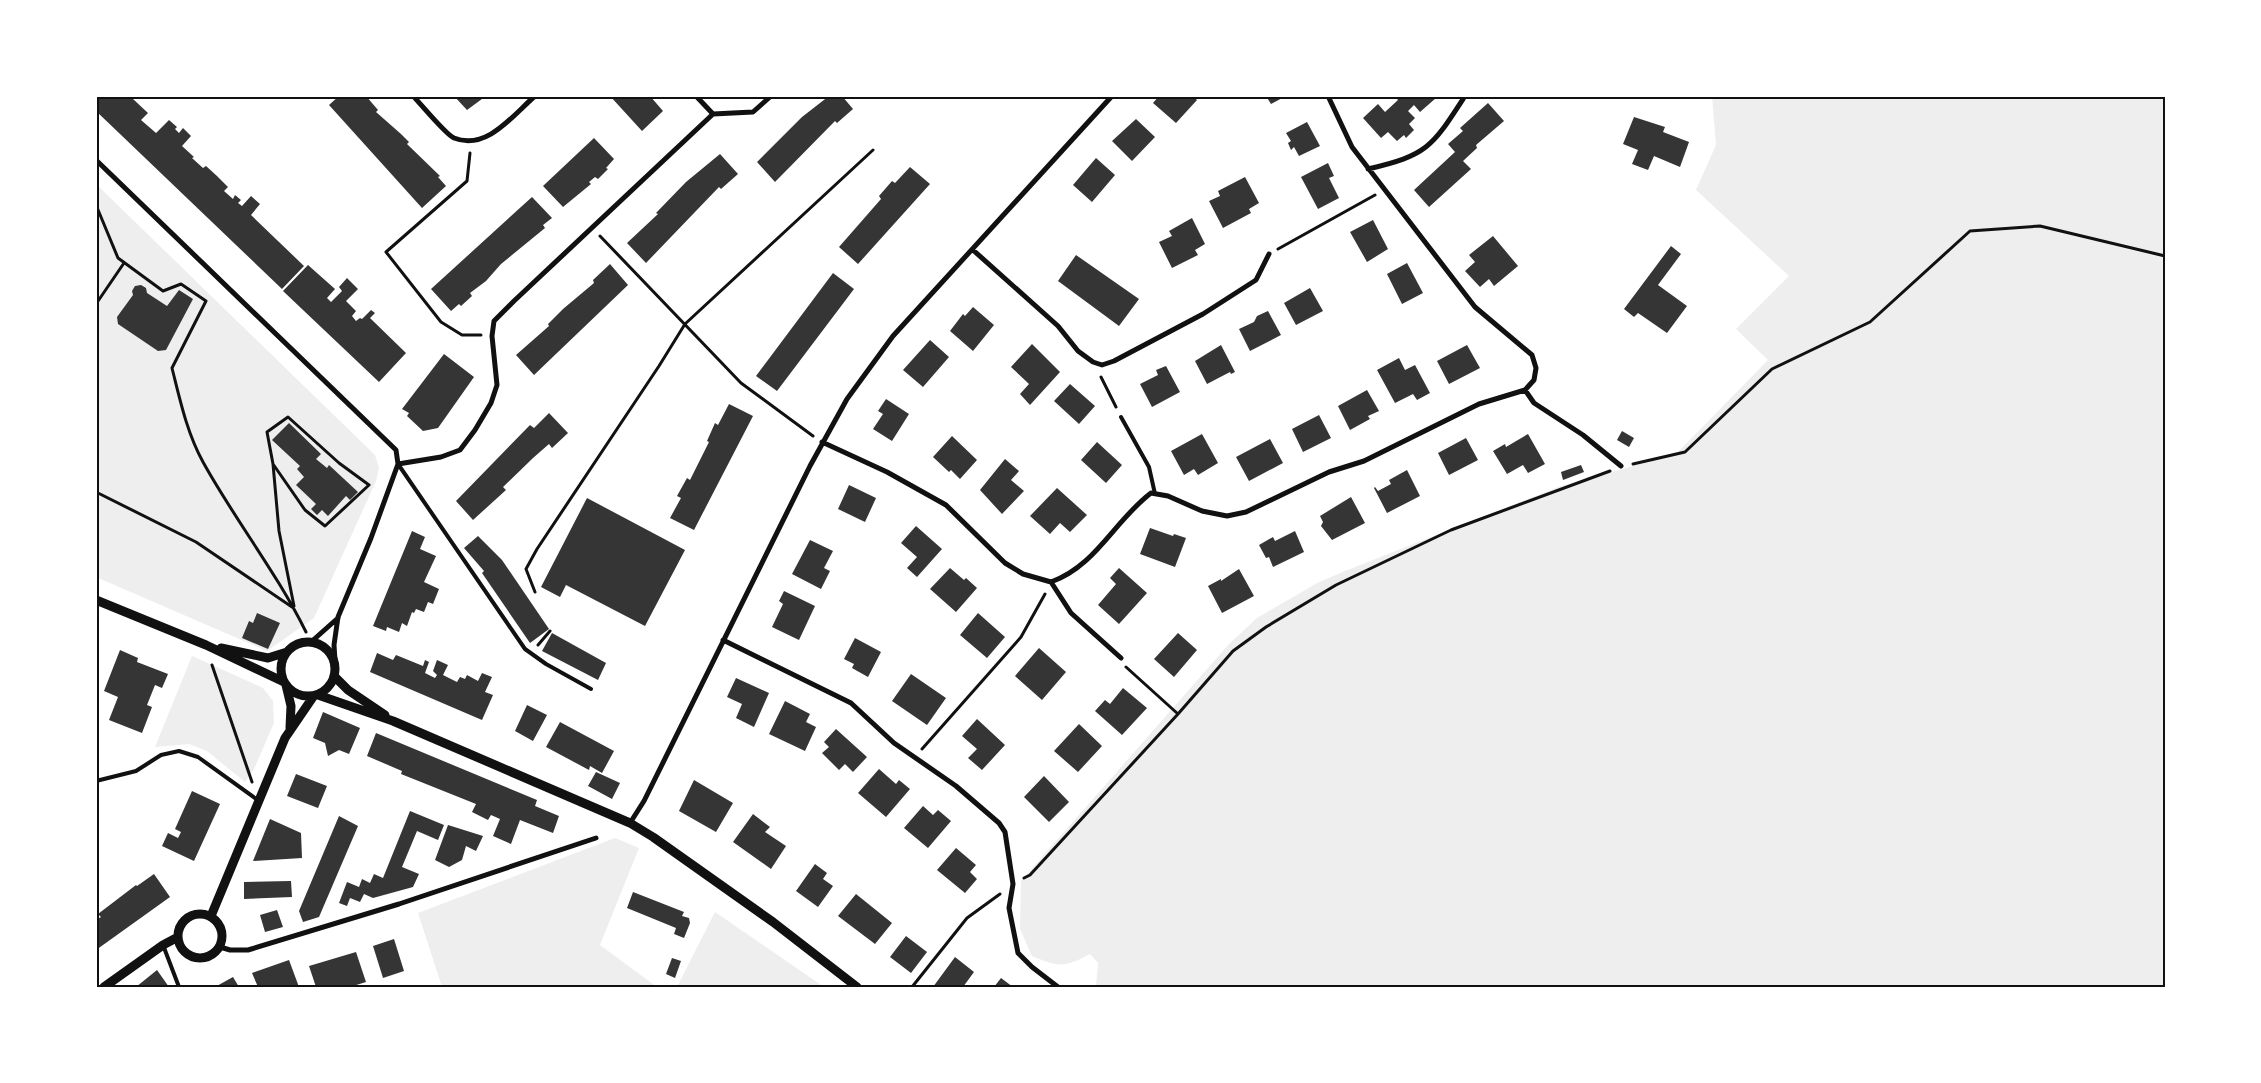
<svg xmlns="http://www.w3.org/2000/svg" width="2261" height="1083" viewBox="0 0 2261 1083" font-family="Merriweather,serif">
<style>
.green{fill:#eee}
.building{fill:#353535}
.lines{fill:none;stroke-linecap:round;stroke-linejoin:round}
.path{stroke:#111;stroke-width:3}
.service{stroke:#111;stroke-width:4}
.minor{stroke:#111;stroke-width:5}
.tertiary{stroke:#111;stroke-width:9}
.neatline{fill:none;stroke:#111;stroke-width:2}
</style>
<rect width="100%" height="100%" fill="#fff"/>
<!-- green -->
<path class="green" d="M1712,96H2165V987H1096L1098,963L1090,954C1064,968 1058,967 1032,956L1020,929L1021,881L1230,643L1257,618L1317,583L1345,571L1558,487L1676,454L1768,360L1736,329L1789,276L1696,190L1716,145Z
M96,184L375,455L379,468L376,481L314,618L267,651L96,577Z
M192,656L263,688L273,701L274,723L254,769L245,782L207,751L189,744L155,747Z
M615,838L639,848L600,945L657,987H442L418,913Z
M715,912L824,987H677Z"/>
<!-- building -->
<path class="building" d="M96,96H136L133,99L148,113L141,120L156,133L169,120L177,127L175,129L179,133L183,128L191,136L182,146L194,157L192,158L203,168L206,166L217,176L228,187L224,191L233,199L235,195L241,200L238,203L242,206L251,196L260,204L251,215L304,266L282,289L96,111Z
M339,96H366L378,110L376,112L401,134L409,142L407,144L440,176L438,177L446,186L422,208L329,105Z
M454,96H486L467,110Z
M610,96H650L663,111L642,131Z
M829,96H842L853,109L837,123L835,121L775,182L757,162L802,117Z
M1159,96H1193L1197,100L1176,123L1153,103Z
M1266,96H1286L1271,104Z
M1394,96L1436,98L1420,112L1414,105L1408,111L1415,118L1409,124L1414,130L1406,138L1404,135L1397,141L1388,132L1381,138L1363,118L1378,104L1385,112L1398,100Z
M1488,103L1504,121L1476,145L1477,148L1463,161L1471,169L1429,207L1414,190L1455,152L1448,144L1463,131L1460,128Z
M1634,117L1665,127L1663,132L1689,142L1680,167L1654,156L1648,170L1632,164L1638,150L1623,144Z
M1136,119L1155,137L1132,161L1112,141Z
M1307,122L1320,146L1299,156L1294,147L1291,150L1288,143L1291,141L1286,133Z
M594,138L614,159L606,168L608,169L598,179L595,177L589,182L591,184L563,207L543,186Z
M720,154L738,174L721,189L719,187L646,263L627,243L658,214L656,213L686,182Z
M1096,158L1115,175L1092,202L1073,185Z
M1328,163L1334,176L1329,178L1339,198L1318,209L1301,177Z
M910,167L930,184L858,264L839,247L881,199L879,196L892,181L895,183Z
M1245,177L1259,203L1249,209L1251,213L1223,228L1209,201L1220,196L1218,191Z
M532,197L552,218L543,225L545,228L501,264L486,281L470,293L472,296L461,306L459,304L451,311L431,289Z
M1192,218L1205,244L1195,250L1198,255L1172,268L1159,242L1172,236L1169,231Z
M1373,220L1388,249L1367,262L1350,232Z
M1493,236L1518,266L1494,286L1489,279L1480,287L1465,271L1475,262L1469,255Z
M1671,246L1681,254L1658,285L1687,306L1667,333L1638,313L1634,317L1624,309Z
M1076,255L1139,299L1119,326L1058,281Z
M1407,263L1423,293L1402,304L1387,274Z
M610,264L628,285L534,375L516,355L549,326L548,324L563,309L594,283L593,280Z
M308,265L335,289L327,298L331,302L342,291L339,287L347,278L358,289L346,301L356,311L352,316L356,321L360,318L362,319L371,310L375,313L370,318L406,353L379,382L283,291Z
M833,273L854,289L777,391L756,376Z
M141,285L146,288L147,293L167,306L179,290L193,299L166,350L158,351L118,324L117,317L133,295L132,291L135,286Z
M1310,288L1323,311L1296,325L1284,303Z
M973,307L994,325L973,351L950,331L963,314L965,316Z
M1268,311L1281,335L1250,351L1239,329L1254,322L1257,316Z
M930,340L949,357L923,387L903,370Z
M1032,344L1060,372L1030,405L1020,394L1029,384L1011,367Z
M1221,345L1235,372L1231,374L1230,372L1207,384L1195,361Z
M1467,345L1480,368L1449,384L1437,361Z
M444,354L474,377L438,428L423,431L407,416L409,413L402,409Z
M1399,358L1405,370L1415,365L1430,393L1417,400L1413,394L1395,403L1377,370Z
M1166,366L1180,392L1152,407L1140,384L1158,375L1156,370Z
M1070,384L1095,406L1079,424L1054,401Z
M1367,390L1379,411L1368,416L1370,419L1350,430L1338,406Z
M886,399L909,414L892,441L873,429L883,414L878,411Z
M729,404L753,416L694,530L670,518L681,498L677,496L687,478L690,480L709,442L707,441L715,423L718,425Z
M549,413L568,433L552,448L549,444L533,458L503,487L506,490L473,520L456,501L530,425L534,428Z
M1319,415L1331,438L1303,452L1292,429Z
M289,423L321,454L316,459L327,468L329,465L358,492L350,500L346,496L328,516L322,510L317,515L311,509L316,504L296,485L304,477L297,469L300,466L272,440Z
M1622,431L1634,438L1629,447L1617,440Z
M1202,434L1218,463L1198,475L1194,469L1184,475L1171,451Z
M1528,434L1545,464L1528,473L1523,465L1507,474L1493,451L1505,444L1506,447Z
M952,436L977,460L960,479L951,470L949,472L933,457Z
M1466,438L1478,460L1449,475L1438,453Z
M1270,439L1283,463L1249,481L1236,457Z
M1097,442L1122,465L1106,483L1081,460Z
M1005,459L1019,471L1011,480L1024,491L1002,514L980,490Z
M1581,465L1584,472L1563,480L1561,472Z
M1407,470L1420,496L1387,513L1374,488L1375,487L1378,491L1391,484L1389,480Z
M849,485L876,498L865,522L838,509Z
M1057,488L1087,515L1070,532L1060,523L1050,534L1030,516Z
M1351,497L1365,523L1332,540L1321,526L1323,522L1320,516Z
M587,498L685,550L645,626L566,585L560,597L541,587Z
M916,526L942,549L917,577L907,568L917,557L901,543Z
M1150,528L1173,536L1174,534L1186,538L1175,567L1140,554Z
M412,531L425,537L420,549L436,556L424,582L439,589L433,604L428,602L424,612L416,609L414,613L412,612L407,626L402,623L399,632L387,627L386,631L373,626Z
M1295,531L1304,552L1273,567L1269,557L1266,558L1259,545L1273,537L1275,541Z
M478,536L502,560L549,629L530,643L482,573L484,571L464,548Z
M810,540L833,551L824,568L830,571L821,589L792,574Z
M950,568L964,580L966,578L977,588L956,612L930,589Z
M1119,568L1147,593L1119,624L1098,605L1116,584L1110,578Z
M1239,569L1254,596L1222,613L1208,586L1221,579V581Z
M784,591L815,606L799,640L772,627L783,604L779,601Z
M257,613L280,623L268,649L242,638L249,621L253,623Z
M978,613L1005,637L987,658L960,635Z
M552,633L606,663L598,680L542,651Z
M1178,633L1197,650L1174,677L1154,659Z
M855,638L881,652L868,677L852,668L854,664L844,659Z
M1039,648L1066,672L1042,700L1015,676Z
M120,650L138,658L137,662L168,674L162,688L155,685L147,705L152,707L142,733L109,720L118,697L104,691Z
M377,653L393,660L396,655L423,666L425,660L429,662L425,673L435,678L437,675L433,671L437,660L448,665L443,675L457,682L460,677L465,679L467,675L478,681L482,673L492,677L485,692L493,695L482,720L370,672Z
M911,674L946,698L927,725L892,701Z
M736,678L769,693L754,727L736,718L742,704L727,697Z
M1123,688L1147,708L1122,735L1095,711L1105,700L1110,704Z
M785,701L810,714L806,722L816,727L805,751L769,734Z
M527,705L547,715L533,741L515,731Z
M323,712L360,728L349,754L339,750L328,756L325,743L313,738Z
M977,719L1005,745L982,770L968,758L977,749L962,736Z
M560,722L614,751L602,773L590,766L589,770L546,747Z
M1079,724L1102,746L1078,772L1054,751Z
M836,729L867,757L853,772L845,764L839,770L822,753L829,747L824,742Z
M376,733L537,800L535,806L559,816L553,833L520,820L511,844L493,836L500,819L491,815L488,820L472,812L476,804L401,774L402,771L367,756Z
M879,769L896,784L899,780L910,789L886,817L858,793Z
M596,772L620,783L612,799L588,786Z
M296,774L327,786L318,808L287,796Z
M1044,776L1069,802L1049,822L1024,797Z
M694,780L733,803L716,832L679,811Z
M192,791L220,804L194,861L162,846L168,833L178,838L181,832L175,829Z
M923,806L933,815L938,810L951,821L928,848L904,828Z
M410,811L444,825L438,840L417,831L402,867L419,874L413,887L373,898L364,894L360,902L350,898L347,906L339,903L347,882L359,887L362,879L370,883L374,874L383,878Z
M753,814L770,827L765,832L786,846L771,869L733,842Z
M339,816L358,826L319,917L303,922L299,911Z
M270,819L301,833L302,858L253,861Z
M448,825L483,836L476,851L466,846L462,860L449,867L435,860Z
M956,848L976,865L970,872L977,879L965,893L937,870Z
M815,864L827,873L823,879L833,886L818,907L796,891Z
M154,874L170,897L96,950V920L101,917L98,914L136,885L137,886Z
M291,881L292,897L244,899V882Z
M633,892L684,912L682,916L689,918L690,923L684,938L674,934L676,928L627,908Z
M856,894L892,923L875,944L838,916Z
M277,910L283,927L265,932L260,915Z
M906,936L927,952L911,973L890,957Z
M394,939L404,971L383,978L373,946Z
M356,952L366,982L350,987H316L309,966Z
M955,957L974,972L963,987H933Z
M672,958L681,961L675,978L666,974Z
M289,960L299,987H258L252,973Z
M157,970L169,987H136Z
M233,977L239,987H215Z
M1001,978L1013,987H994Z"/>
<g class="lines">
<!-- path -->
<path class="path" d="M470,153L467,181L386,252L441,322L462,335H481
M96,205L118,258L163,291L181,284L206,301L172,368C180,400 187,433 203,462C235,520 277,573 306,632
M600,236L741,383L813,436
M1278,249L1375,195
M96,304L124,263
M1101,377L1116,407
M273,464L267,432L288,417L339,463L369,485L325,526L305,510L273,464L279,531L294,606
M1633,464L1685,452L1772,369L1870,322L1970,231L2040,226L2165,256
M96,492L196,542L292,607
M535,592L526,569L537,549L659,366L685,324L873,150
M538,645L550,631
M212,665L252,782
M1126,667L1178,714
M922,749L1021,637L1045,594
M1024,878L1030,875L1178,714L1233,651L1266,627L1336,585L1451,530L1610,471
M912,987L967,918L1000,894"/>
<!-- service -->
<path class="service" d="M1121,417L1149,467L1155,494
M398,464L525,649L546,664L591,689
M96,781L136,771L161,755L179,751L198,757L259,801
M163,945L179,987"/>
<!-- minor -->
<path class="minor" d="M413,96C421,104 446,135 454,138C487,151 513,115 535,96
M696,96L713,114
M96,160L396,450L398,464L371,538L338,617L334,645L335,661
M1368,169C1428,155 1432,147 1465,96
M973,250L1058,326L1078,351L1093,362L1102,365L1114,361L1203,314L1256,280L1269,254
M1525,390L1534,403L1583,435L1621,466
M822,442L887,472L946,505L1005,563L1023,574L1051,582C1096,566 1114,521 1151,493L1168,496L1202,511L1227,516L1246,512L1329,472L1364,461L1479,404L1525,390L1534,380L1536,368L1532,355L1475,307L1352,147L1328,96
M398,464L441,457L460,450L475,430L491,403L497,385L492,336L494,321L514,301L713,114L753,112L771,96
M1051,582L1071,613L1121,658
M723,640L851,703L894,743L956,786L999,823L1005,832L1013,884L1009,908L1018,953L1032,967L1058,987
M311,642L338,618
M630,823L644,801L810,466L847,399L893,336L1112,96
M220,947L230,950H248L399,904L596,838"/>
<!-- tertiary -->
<path class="tertiary" d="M96,600L206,645L284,682
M281 669a27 27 0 1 1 54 0a27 27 0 1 1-54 0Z
M221,648L268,658L287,652
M335,677L348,690L385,715
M286,685L291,706L290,728
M318,695L393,721L630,823L653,837L773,922L857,987
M178 936a22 22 0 1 1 44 0a22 22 0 1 1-44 0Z
M211,916L285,738L313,697
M104,987L163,945L178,937"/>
</g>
<!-- border -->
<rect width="2261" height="1083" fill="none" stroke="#ffffff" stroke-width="195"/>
<rect x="98" y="98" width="2066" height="888" class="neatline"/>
</svg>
